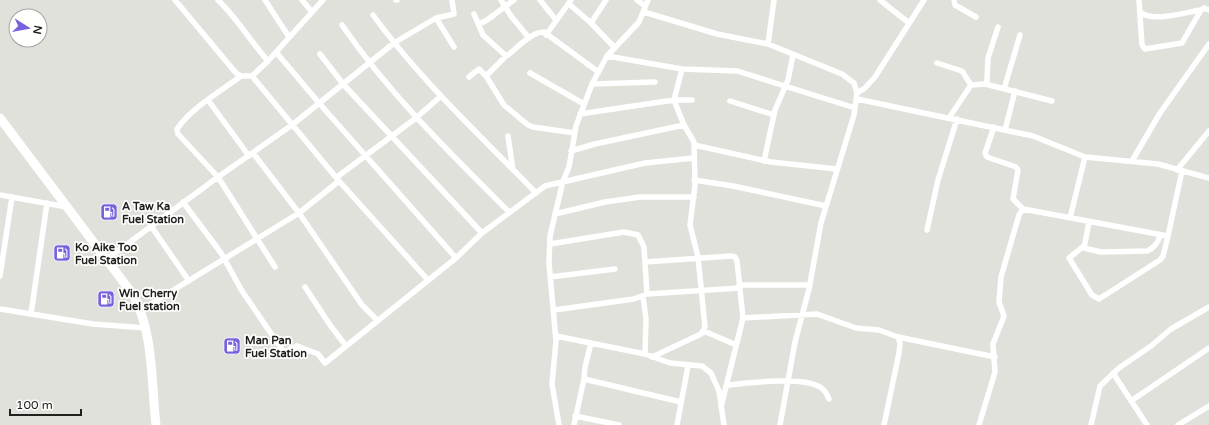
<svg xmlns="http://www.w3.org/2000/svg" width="1209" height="425" viewBox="0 0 1209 425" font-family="'Varela Round',sans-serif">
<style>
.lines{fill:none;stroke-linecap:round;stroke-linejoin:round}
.minor{stroke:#fff;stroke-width:5.5}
.primary{stroke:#fff;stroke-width:9}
.labels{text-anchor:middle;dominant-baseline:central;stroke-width:3.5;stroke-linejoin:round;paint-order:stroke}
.poi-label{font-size:11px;font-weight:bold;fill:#20201e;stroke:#fffffe;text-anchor:start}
</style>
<rect width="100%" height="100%" fill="#e1e1db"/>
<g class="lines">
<!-- minor -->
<path class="minor" d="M175,0L236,73L241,76H252
M218,0C237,18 250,41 268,61
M265,0L289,37
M302,0L312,12
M323,0L268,61L252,76L339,181L427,279
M396,0H397
M501,0L511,16L529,38
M540,0L556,20
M637,0L645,6
M880,0L909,23
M954,0L955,5L976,17
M1139,0L1142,45L1145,49L1182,43L1201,10L1204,8L1209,10
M569,4L591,23L615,48
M644,12L717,34L768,44L842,74L854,83L857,93L854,115L821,223L809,289L795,342L780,425
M1140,12C1152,23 1186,12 1201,10
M474,14L483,35L505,55H508C517,48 531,32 544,32L597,71
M373,15C420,80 480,135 536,193
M436,18L454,47
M591,23L606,0
M479,24L487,20L514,0
M342,25C390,95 449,152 509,212
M546,35L571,0
M768,44L774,0
M276,52L319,103L456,258
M320,54L343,84L482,233
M506,56L486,76L504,105L528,125L533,127L575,133
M607,56L682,69L737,71L855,108
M937,63L962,71L971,85
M530,73L584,104
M241,76C221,91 191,108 177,129L178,134L218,177L275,267
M469,77L479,69L486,76
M592,84L655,82
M985,84L1052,101
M1004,89L1020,35
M857,93L865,88L875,77L924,0
M857,99L1033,136L1085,157L1158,164L1209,178
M208,100L249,156
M730,101L774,115
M580,114L674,100H692
M949,118L971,85L985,84L987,81L988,58L998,27
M994,127L985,153L987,157L1016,167L1018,170L1013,199L1023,209
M1005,130L1015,91
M508,136L513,170
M694,145L771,162L837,169
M571,151L595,144L684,125
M253,153L299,213L362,305L377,320
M764,161L775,110L788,80L793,55
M1132,161L1160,113L1209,44
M1177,170L1209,131
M337,177L416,118L441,96
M694,180L733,186L826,206
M0,195L67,207
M183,202L221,253L242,291L283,351H287L297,346L318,354L325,363L456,258L482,233L545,186L645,163L694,158
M555,214L605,202L640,197H694
M1070,218L1085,157
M1089,222L1084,248L1101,252L1147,251C1154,248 1158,243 1160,236
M151,226L189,281
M927,230L938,180L957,119
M550,244L624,232L638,235L644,247L647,294
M1084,246L1069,258L1092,295L1099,299L1160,260L1163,256L1168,236
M107,259L218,177L292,125L394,43L436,18L454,14L452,0
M645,262L731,256L735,257L737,261L743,318L721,407
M0,276L12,197
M550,277L615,269
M739,285H810
M305,287L330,325L346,346
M643,296L646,319L645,354
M0,309L31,314L47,203
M141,310L299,213L339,181
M554,310L634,299L647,294L740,288
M31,314L93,324L146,328
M743,318L817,314L856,328L879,330L898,337L900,343L899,353L884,425
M704,331L736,345
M556,336L645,354L670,363L702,366L711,373L719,391L724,425
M898,337L995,357
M652,357L701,334L705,327L698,257L690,225L695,185L694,142L684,125L674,100L682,69
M1113,373L1147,425
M584,379L585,367L591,343
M728,385C748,383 803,376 820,387C825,390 827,394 829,399
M1131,401L1209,348
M575,416L619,425
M559,425L552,384L556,341L549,263L550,236L563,181L569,167L576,126L592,84L607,56L639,22L648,0
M574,425L584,379L681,402
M677,425L688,366
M979,425L995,372L993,344L1004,316L999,302L1001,277L1019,215L1023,209L1168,236L1182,171
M1091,425L1100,386L1119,368L1151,346L1171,329L1209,307
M1178,425L1209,406"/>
<!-- primary -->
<path class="primary" d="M0,118L134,296C154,336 151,382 156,425"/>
</g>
<!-- icons -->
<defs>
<symbol id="fuel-square" viewBox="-11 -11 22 22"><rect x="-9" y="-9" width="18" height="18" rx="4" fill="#7a62dd" stroke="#fffffe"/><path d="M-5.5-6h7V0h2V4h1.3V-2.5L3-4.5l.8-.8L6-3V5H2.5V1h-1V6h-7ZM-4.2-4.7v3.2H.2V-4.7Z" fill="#fff"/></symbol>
</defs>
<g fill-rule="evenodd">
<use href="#fuel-square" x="99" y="202" width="20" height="20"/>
<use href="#fuel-square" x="52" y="243" width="20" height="20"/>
<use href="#fuel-square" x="96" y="289" width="20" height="20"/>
<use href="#fuel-square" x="222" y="336" width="20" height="20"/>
</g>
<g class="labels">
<!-- poi labels -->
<g class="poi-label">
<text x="122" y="206">A Taw Ka<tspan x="122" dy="13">Fuel Station</tspan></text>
<text x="75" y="247">Ko Aike Too<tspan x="75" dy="13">Fuel Station</tspan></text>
<text x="119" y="293">Win Cherry<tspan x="119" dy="13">Fuel station</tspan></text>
<text x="245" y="340">Man Pan<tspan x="245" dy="13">Fuel Station</tspan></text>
</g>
</g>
<!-- north arrow -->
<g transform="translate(28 28) rotate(101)"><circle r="19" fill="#fffffe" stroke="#a6a6a4"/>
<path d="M0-3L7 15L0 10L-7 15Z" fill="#7a62dd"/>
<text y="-6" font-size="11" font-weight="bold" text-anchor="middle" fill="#20201e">N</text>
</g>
<!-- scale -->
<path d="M10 409v6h71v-6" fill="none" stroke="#20201e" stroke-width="2"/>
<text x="16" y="409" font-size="12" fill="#20201e" stroke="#fffffe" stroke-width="3" paint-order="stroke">100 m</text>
</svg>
